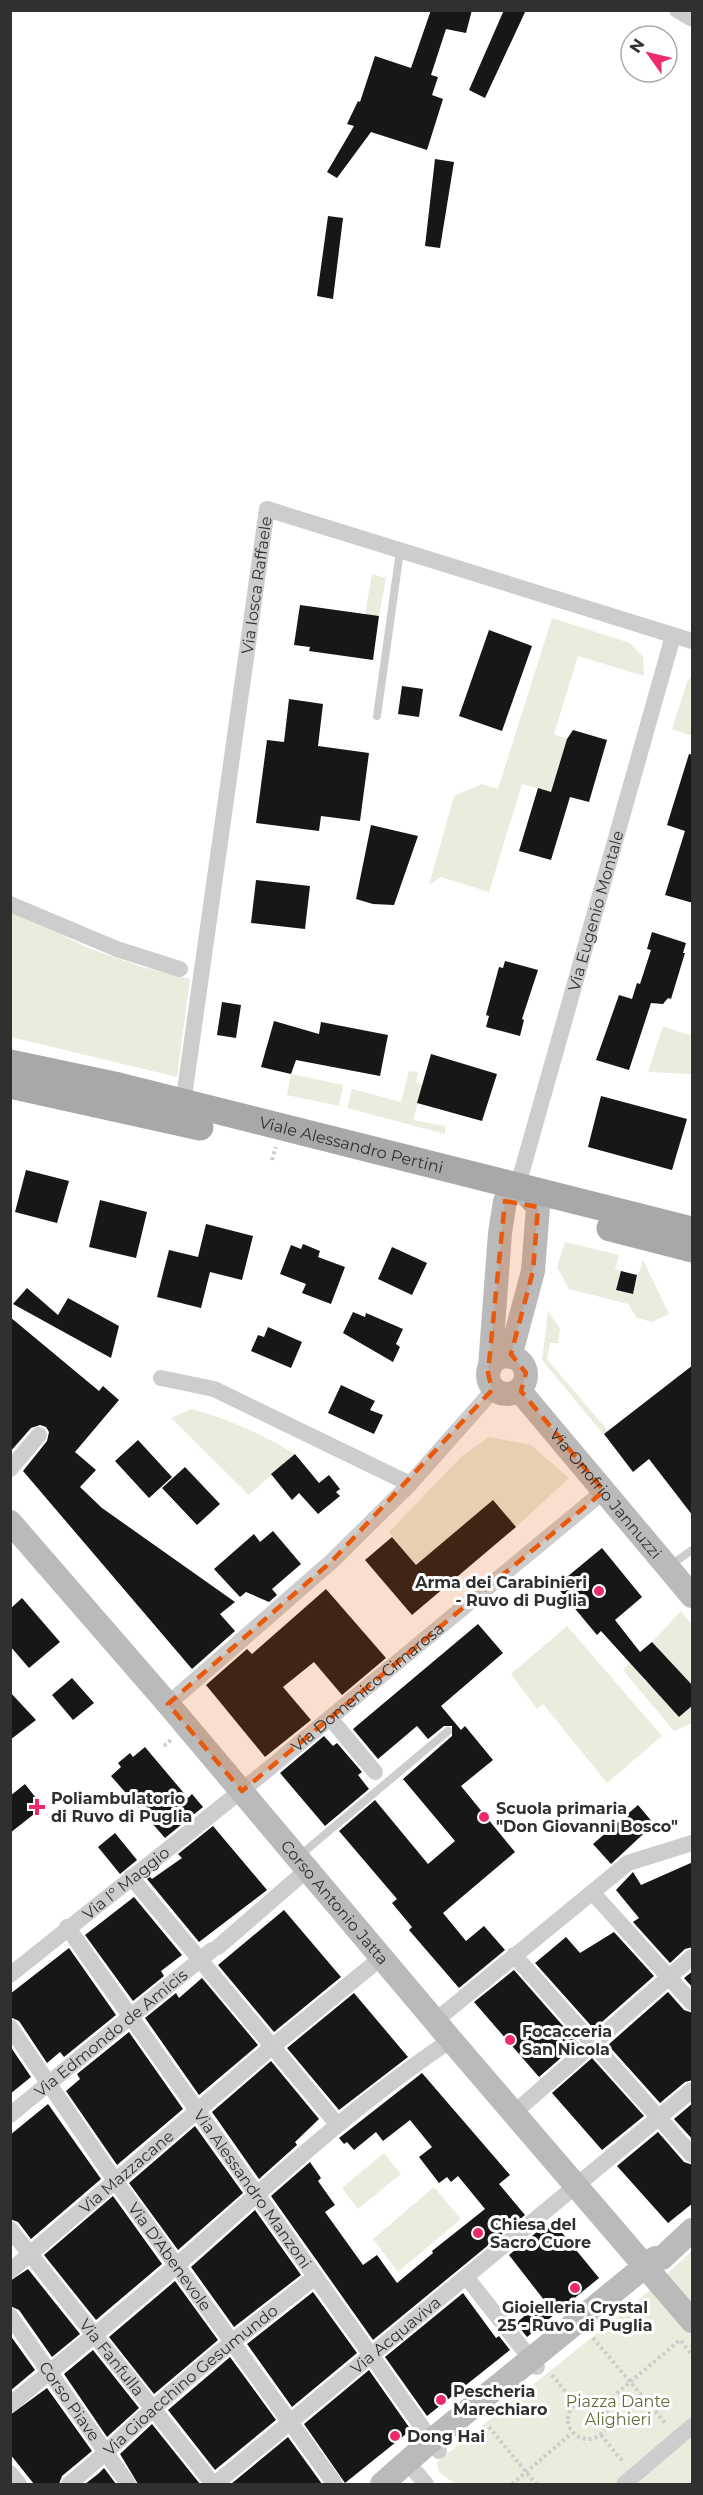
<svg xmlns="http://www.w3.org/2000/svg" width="703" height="2495" viewBox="0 0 703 2495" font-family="Montserrat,sans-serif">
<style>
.green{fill:#eaeddd}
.building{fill:#171717}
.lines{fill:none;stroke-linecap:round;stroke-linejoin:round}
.path{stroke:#cdcdcd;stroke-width:4;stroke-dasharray:3 3;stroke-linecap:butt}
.lane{stroke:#cdcdcd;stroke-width:8}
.street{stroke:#cdcdcd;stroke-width:16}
.secondary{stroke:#bababa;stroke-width:24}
.primary{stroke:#a8a8a8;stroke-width:27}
.marked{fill:#e8590c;fill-opacity:0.2;stroke:#e8590c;stroke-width:4.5;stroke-dasharray:12 8;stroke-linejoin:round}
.poi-dot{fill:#ed2b6a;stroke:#fff;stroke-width:2}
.labels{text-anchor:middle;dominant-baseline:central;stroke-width:6;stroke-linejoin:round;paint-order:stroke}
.street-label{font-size:16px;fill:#303030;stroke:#fff}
.poi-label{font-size:16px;font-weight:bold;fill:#303030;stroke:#fff;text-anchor:start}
.park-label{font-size:16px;fill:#5f6e3b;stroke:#fff}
</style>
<rect width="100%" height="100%" fill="#fff"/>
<!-- green -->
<path class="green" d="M372,574L386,578L379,616L365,614Z
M552,618L630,643L643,657L644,676L578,656L554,734L567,739L551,792L522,784L489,892L441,877L429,885L454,796L482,784L498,789Z
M692,675V736L672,729L687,682Z
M10,909L86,947L139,966L190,979L177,1077L11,1037Z
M663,1026L692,1036V1074L648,1072Z
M409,1071L418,1072L416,1083L423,1085L413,1120L445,1126V1134L347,1108L352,1089L401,1102Z
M291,1074L343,1085L339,1106L287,1095Z
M565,1242L619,1255L615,1269L621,1271L616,1290L632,1294L643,1260L669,1314L652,1322L637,1318L628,1304L569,1289L557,1267Z
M548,1311L560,1329L558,1343H550L547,1359L608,1431L603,1434L542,1360Z
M191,1409C227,1418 263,1435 295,1454L249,1495L171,1418Z
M489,1437L531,1445L569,1478L516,1527L416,1565L389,1532L462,1456Z
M681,1611L692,1625V1686L652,1642Z
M567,1626L662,1736L607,1783L543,1704L537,1709L511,1674Z
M632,1660L643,1672L640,1675L679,1717L692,1705V1723L674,1731L623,1670Z
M384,2153L401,2174L358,2209L342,2188Z
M434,2187L461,2219L398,2272L373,2239Z
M692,2251V2484H455L438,2471L437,2462L642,2297Z"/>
<!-- building -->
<path class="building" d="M431,10H472L466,33L446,29L431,75L438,77L432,95L443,99L427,150L371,132L337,178L327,172L354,126L347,124L358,101L360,102L375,56L411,68Z
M504,10H526L485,98L469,90Z
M435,159L454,162L440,248L425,246Z
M328,216L343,218L333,299L317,296Z
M300,605L379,616L373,660L309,651L310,647L294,645Z
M489,630L532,646L502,731L459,716Z
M402,686L423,689L419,717L398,714Z
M289,699L323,704L318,746L369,753L360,821L321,816L319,831L256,823L267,740L284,742Z
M573,730L607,740L589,802L570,797L551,860L519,851L538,788L551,792L567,739Z
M689,754L693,755V903L665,895L685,831L667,825Z
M371,825L418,836L394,905L373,904L356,899Z
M256,880L310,886L305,929L251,923Z
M652,932L686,943L683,953H685L671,999L668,998L663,1004L651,1003L629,1070L596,1060L619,995L632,999L637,983L640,984L651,950L647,949Z
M505,961L538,970L522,1019L524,1020L520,1036L486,1027L489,1016L486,1015L499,967L503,968Z
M222,1002L241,1005L236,1038L217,1035Z
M274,1021L319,1034L321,1022L388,1035L380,1076L296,1060L291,1074L261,1067Z
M431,1054L497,1074L482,1121L417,1103Z
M601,1096L687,1119L672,1170L588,1147Z
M26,1170L69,1181L57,1223L15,1212Z
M100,1200L147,1212L136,1258L89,1247Z
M206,1224L253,1236L242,1280L210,1272L201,1308L157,1297L169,1250L198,1257Z
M303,1244L320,1251L318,1257L345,1267L331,1304L302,1293L306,1284L280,1274L291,1245L301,1249Z
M392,1247L427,1263L412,1295L378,1279Z
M621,1271L637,1275L633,1294L616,1290Z
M27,1288L58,1315L68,1298L119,1326L111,1358L13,1304Z
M353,1312L365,1317L366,1313L403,1329L396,1344L400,1347L393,1362L343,1333Z
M10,1317L99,1391L103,1386L119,1400L75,1452L96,1470L80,1487L102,1508L235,1602L220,1614L235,1631L192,1669L23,1471L47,1441L49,1432L46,1427L40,1425L31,1428L10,1452Z
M268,1327L302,1342L291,1368L251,1351L258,1335L264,1337Z
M693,1365V1516L649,1459L633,1472L604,1434Z
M341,1385L375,1401L370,1410L383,1415L374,1434L328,1413Z
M138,1440L172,1477L149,1498L115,1461Z
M295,1454L319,1483L329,1475L340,1489L336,1492L340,1496L318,1514L299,1493L292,1500L271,1474Z
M185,1467L220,1504L197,1525L162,1488Z
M493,1500L516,1527L412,1615L365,1560L392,1537L416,1565Z
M273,1531L301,1564L272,1589L277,1595L269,1602L246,1592L240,1597L214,1569L254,1534L260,1542Z
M602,1548L642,1597L615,1620L640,1652L652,1642L693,1686V1705L679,1717L601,1631L597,1635L556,1586Z
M326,1589L386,1658L342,1695L314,1662L283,1687L311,1720L265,1757L206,1685L247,1649L252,1654Z
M22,1598L60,1642L29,1668L10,1646V1609Z
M478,1624L503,1653L441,1706L461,1730L465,1726L493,1760L461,1786L515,1852L443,1913L466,1941L484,1926L505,1950L459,1988L409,1930L412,1927L392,1903L397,1899L339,1831L375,1800L428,1864L455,1841L403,1779L452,1736V1726H444L428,1739L417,1726L378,1759L353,1729Z
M72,1678L94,1703L73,1720L52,1695Z
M10,1692L36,1720L10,1740Z
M324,1736L333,1746L337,1743L362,1772L358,1775L369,1789L325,1826L280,1773Z
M145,1747L188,1798L192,1794L203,1807L165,1838L111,1776L121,1767L118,1763L130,1753L133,1757Z
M25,1784L43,1807L10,1833V1796Z
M638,1805L654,1824L611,1864L593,1844Z
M213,1826L267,1890L199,1942L147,1879L150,1877L152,1879L182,1858L178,1854Z
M115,1833L137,1860L120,1874L98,1847Z
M693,1862V1947L685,1949L670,1963L633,1922L639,1918L616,1890L633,1872L641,1885Z
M134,1897L182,1955L161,1971L164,1976L133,2001L85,1935Z
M284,1910L341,1977L274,2032L218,1965Z
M614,1932L654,1976L594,2029L535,1963L566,1937L580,1953Z
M69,1948L116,2015L64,2057L60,2052L47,2063L19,2021L10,2017V1994Z
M514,1970L578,2043L539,2077L474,2002Z
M693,1971V1988L684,1978Z
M202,1978L258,2045L199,2095L145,2018L176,1993L179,1998Z
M668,1992L684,2010L693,2013V2080L685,2082L660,2103L608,2045Z
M354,1993L408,2057L339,2110L287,2048Z
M129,2032L183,2109L117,2165L66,2091L80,2079L77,2074Z
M10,2046L31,2077L10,2094Z
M592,2058L644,2116L602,2150L552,2093Z
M271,2061L319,2119L295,2142L297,2145L259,2179L212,2112Z
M422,2073L510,2175L499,2184L525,2215L373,2340L271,2196L310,2162L321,2178L318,2181L335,2205L325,2212L363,2265L377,2255L397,2283L433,2253L432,2251L485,2209L458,2176L451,2182L447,2177L439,2183L419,2157L432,2147L410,2120L383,2141L376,2132L354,2150L347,2142L344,2144L339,2138Z
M693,2103V2140L674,2119Z
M48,2104L101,2179L31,2239L18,2222L10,2219V2135Z
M195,2126L243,2193L178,2250L129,2183Z
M658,2132L684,2162L693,2165V2203L668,2223L617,2166Z
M113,2196L162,2264L96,2320L44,2255Z
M255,2210L301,2275L234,2327L191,2267Z
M554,2223L599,2278L527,2337L516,2323L544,2300L509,2255L538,2231L541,2234Z
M28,2269L80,2334L52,2357L19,2310L10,2306V2281Z
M175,2281L218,2340L154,2394L109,2337Z
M313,2292L357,2353L292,2407L247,2344Z
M463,2293L496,2338L499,2336L510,2350L427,2416L385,2357Z
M10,2335L35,2370L10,2391Z
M93,2350L139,2408L107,2437L64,2374Z
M230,2357L276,2420L215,2470L168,2410Z
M369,2370L411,2430L345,2483L304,2424Z
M47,2388L92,2451L62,2476L59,2484H34L10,2454V2415Z
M152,2424L200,2484H138L120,2454Z
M288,2437L322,2484H231Z
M104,2468L116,2484H85L98,2474Z"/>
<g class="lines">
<!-- path -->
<path class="path" d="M272,1160L276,1147
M164,1746L171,1740
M593,2338L667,2425
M681,2341L692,2355
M552,2375L575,2403
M568 2419a20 20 0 1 1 40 0a20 20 0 1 1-40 0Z
M603,2405L680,2340
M489,2427L536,2484
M601,2435L624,2463
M512,2484L572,2433"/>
<!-- lane -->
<path class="lane" d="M377,716L400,551
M668,1567L692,1550
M298,1857L448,1731"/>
<!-- street -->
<g class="street">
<path d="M677,10L692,19"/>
<path d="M10,904L117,949L180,969"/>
<path id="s1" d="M183,1104L267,509L692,641"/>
<path id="s2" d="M518,1185L673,636"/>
<path d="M161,1378L214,1389L410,1484"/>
<path d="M10,1469L39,1435"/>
<path d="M168,1704L332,1561L410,1484L494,1389"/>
<path d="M330,1718L375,1772"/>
<path d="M131,1877L337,2124"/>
<path d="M592,1892L692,2003"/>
<path id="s3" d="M67,1927L439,2451"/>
<path d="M218,1947L308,1869"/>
<path d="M514,1955L692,2155"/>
<path id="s4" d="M10,1975L261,1775L604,1491"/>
<path d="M435,2021L628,1863L692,1843"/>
<path id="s5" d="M10,2027L116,2182L335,2484"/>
<path d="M515,2112L692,1957"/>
<path id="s6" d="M10,2115L212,1950"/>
<path id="s7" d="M10,2229L213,2484"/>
<path id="s8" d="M10,2271L273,2046L381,1958"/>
<path d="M467,2278L537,2367"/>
<path id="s9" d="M10,2316L128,2484"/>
<path d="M10,2405C66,2358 123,2313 177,2265C266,2187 352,2106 451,2040"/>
<path d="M407,2462L426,2484"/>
<path d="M10,2473L19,2484"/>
<path id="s10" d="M69,2484C99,2460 125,2434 154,2408C205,2362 260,2320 314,2278"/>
<path id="s11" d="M215,2484L692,2090"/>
<path d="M624,2484L692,2426"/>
</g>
<!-- secondary -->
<g class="secondary">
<circle cx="507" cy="1375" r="19"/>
<path d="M490,1367L500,1233L505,1201L518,1185L538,1207L533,1271L510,1357"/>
<path id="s12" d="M519,1390L692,1596"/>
<path id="s13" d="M10,1522L168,1704L451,2040L692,2321"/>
<path d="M382,2484L432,2440L655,2258H662L692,2230"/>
</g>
<!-- primary -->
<g class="primary">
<path id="s14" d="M10,1063L119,1086L692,1230"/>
<path d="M10,1085L200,1127"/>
<path d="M610,1228L692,1249"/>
</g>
</g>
<!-- marked area -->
<path class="marked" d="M505,1201L538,1207L533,1271L511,1354L526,1373L521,1391L604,1491L242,1791L168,1704L332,1561L492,1390L488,1373Z"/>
<!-- markers -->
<g class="poi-dot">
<circle cx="599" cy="1591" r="6"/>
<path d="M34 1798h6v6h6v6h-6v6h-6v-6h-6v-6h6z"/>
<circle cx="484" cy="1817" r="6"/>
<circle cx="510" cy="2040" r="6"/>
<circle cx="478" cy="2233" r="6"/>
<circle cx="575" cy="2288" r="6"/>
<circle cx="441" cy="2400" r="6"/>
<circle cx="395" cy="2436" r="6"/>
</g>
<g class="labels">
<!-- street labels -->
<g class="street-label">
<text stroke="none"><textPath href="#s1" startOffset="524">Via Iosca Raffaele</textPath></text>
<text stroke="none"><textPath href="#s2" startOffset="285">Via Eugenio Montale</textPath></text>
<text stroke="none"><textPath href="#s14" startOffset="351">Viale Alessandro Pertini</textPath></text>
<text stroke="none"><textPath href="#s12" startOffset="135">Via Onofrio Jannuzzi</textPath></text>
<text stroke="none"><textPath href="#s4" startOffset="459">Via Domenico Cimarosa</textPath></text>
<text stroke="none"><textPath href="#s4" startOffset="148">Via I° Maggio</textPath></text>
<text stroke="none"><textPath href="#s13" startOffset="500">Corso Antonio Jatta</textPath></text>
<text stroke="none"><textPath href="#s6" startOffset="130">Via Edmondo de Amicis</textPath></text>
<text stroke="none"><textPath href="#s8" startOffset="153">Via Mazzacane</textPath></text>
<text stroke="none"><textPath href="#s3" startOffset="321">Via Alessandro Manzoni</textPath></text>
<text stroke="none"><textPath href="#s5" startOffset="280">Via D'Abenevole</textPath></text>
<text stroke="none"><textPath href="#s11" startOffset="234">Via Acquaviva</textPath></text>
<text stroke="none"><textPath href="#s7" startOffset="164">Via Fanfulla</textPath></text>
<text stroke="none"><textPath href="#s10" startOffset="160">Via Gioacchino Gesumundo</textPath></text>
<text stroke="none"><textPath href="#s9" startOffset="104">Corso Piave</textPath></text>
</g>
<!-- poi labels -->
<g class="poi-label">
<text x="587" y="1582" text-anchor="end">Arma dei Carabinieri<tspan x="587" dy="18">- Ruvo di Puglia</tspan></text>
<text x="51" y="1798">Poliambulatorio<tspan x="51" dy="18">di Ruvo di Puglia</tspan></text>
<text x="496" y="1808">Scuola primaria<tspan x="496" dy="18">"Don Giovanni Bosco"</tspan></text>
<text x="522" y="2031">Focacceria<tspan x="522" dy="18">San Nicola</tspan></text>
<text x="490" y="2224">Chiesa del<tspan x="490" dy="18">Sacro Cuore</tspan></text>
<text x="575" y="2307" text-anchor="middle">Gioielleria Crystal<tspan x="575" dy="18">25 - Ruvo di Puglia</tspan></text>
<text x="453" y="2391">Pescheria<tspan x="453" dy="18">Marechiaro</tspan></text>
<text x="407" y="2436">Dong Hai</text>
</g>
<!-- park labels -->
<g class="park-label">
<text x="618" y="2401">Piazza Dante<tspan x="618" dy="18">Alighieri</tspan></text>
</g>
</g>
<!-- border -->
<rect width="703" height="2495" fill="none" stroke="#303030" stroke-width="24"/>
<!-- north arrow -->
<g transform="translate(649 54) rotate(304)"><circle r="28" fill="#ffffff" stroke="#acacac" stroke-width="1.5"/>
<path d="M0-4.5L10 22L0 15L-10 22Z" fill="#ed2b6a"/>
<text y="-9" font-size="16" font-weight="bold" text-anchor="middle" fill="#303030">N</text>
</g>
</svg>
